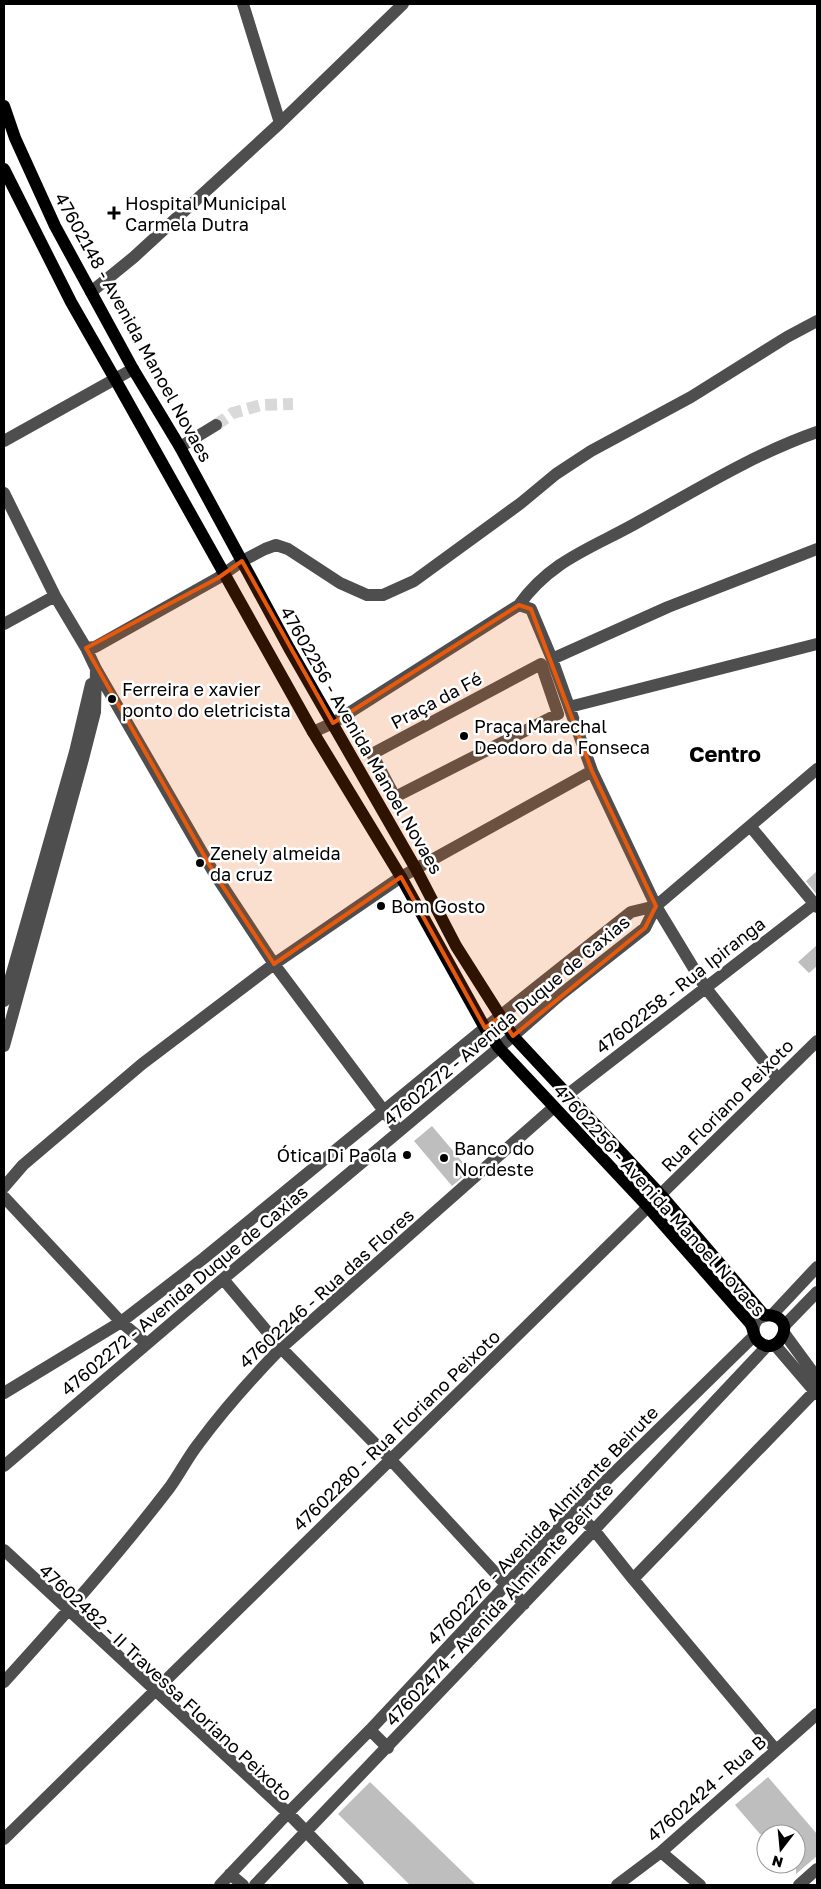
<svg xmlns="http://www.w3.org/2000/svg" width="821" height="1889" viewBox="0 0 821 1889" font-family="'Golos Text',sans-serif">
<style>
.building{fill:#bebebe}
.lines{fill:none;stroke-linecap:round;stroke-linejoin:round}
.minor-tunnel{stroke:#d9d9d9;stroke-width:12;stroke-dasharray:12 6;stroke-linecap:butt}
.minor{stroke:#4e4e4e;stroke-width:12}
.major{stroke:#000;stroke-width:12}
.marked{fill:#e8590c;fill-opacity:0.2;stroke:#e8590c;stroke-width:4;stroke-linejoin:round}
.poi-dot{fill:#000;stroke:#fff;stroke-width:2}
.labels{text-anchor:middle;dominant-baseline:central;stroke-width:5;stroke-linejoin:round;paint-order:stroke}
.poi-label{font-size:18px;fill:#000;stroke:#fff;text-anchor:start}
.street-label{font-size:18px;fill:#000;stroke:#fff}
.district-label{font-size:22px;font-weight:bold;fill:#000;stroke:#fff}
</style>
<rect width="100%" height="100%" fill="#fff"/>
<!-- building -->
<path class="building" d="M817,871V895L806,881Z
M817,945V966L809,973L798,962Z
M432,1126L470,1171L452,1186L414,1141Z
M768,1777L817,1834V1856L796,1874V1834H760L735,1805Z
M370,1782L476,1885H410L338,1814Z"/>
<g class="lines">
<!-- minor-tunnel -->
<path class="minor-tunnel" d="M216,425L233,413L261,405L293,404"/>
<!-- minor -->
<path class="minor" d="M243,4L280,123
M91,292L134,257L280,123L403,4
M4,441L133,369
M180,447L216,425
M4,493L55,596L86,648L96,669L214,873L274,964L399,1131
M519,605C552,559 593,548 640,521C698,489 754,454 817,432
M4,624L55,596
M86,648L95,647L218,578L242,561L265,549L276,545L288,549L340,583L367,595H383L414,581L521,503L556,474L591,451L691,397L787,337L817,321
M552,659L668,607L817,549
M541,664L558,714L395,797L372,754Z
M569,707L817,644
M592,771L656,906L705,987L778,1079
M750,826L817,907
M656,906L817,769
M4,1001L75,752L91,684
M4,1046L83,759L95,712L96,669
M567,1095L814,904
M4,1187L23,1165L142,1064L274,964L401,877L592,771L552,659L531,609L519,605L333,723L313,732
M4,1197L121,1322L146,1343
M223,1279L281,1348L390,1459L524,1604
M784,1326L817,1292
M784,1333L817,1378
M775,1345L817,1394
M4,1393L121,1322L204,1258L485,1028L631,912L656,906L645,928L560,995L513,1036L223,1279L4,1466
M575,1511L594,1530L633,1579L776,1750
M4,1550L288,1813L358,1885
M633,1579L817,1389
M4,1682C61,1619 118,1555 170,1487C180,1473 188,1457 199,1443C224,1409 252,1378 281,1348L554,1107
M370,1730L388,1748
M4,1839L817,1041
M661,1852L700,1885
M230,1874L243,1885
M220,1885L288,1813L370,1730L575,1511L754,1336C752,1322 757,1316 772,1315L817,1267
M255,1885L594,1530L767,1346
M617,1885L661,1852L817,1714
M799,1885L817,1869"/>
<!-- major -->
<path class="major" d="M4,106L15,138L55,226L133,369L180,447L289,648L416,869L456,946L513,1036L661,1195L764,1315C802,1314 778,1361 758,1341C753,1336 754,1329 750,1323L648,1207L499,1048L485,1028L401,877L313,732L115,379L71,302L4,169"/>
</g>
<!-- marked area -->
<path class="marked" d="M242,561L333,723L519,605L531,609L592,771L656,906L645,928L513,1036L500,1017L485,1028L401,877L274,964L214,873L86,648L218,578Z"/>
<!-- markers -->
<g class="poi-dot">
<path d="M111.5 205.5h5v5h5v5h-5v5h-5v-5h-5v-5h5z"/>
<circle cx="112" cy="699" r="5"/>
<circle cx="464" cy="736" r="5"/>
<circle cx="200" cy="863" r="5"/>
<circle cx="381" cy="906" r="5"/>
<circle cx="407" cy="1155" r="5"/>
<circle cx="444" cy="1158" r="5"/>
</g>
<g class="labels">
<!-- poi labels -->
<g class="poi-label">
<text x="125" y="203">Hospital Municipal<tspan x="125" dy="21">Carmela Dutra</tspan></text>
<text x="122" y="689">Ferreira e xavier<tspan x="122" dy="21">ponto do eletricista</tspan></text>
<text x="474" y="726">Praça Marechal<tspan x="474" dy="21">Deodoro da Fonseca</tspan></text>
<text x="210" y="853">Zenely almeida<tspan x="210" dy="21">da cruz</tspan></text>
<text x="391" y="906">Bom Gosto</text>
<text x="454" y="1148">Banco do<tspan x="454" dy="21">Nordeste</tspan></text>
<text x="397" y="1155" text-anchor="end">Ótica Di Paola</text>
</g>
<!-- street labels -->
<g class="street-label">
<text transform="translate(134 327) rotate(61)">47602148 - Avenida Manoel Novaes</text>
<text transform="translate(436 700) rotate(-28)">Praça da Fé</text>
<text transform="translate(362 740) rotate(60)">47602256 - Avenida Manoel Novaes</text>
<text transform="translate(680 985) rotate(-38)">47602258 - Rua Ipiranga</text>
<text transform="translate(506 1020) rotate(-40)">47602272 - Avenida Duque de Caxias</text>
<text transform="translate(727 1105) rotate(-45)">Rua Floriano Peixoto</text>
<text transform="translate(660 1200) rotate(48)">47602256 - Avenida Manoel Novaes</text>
<text transform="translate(326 1288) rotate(-42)">47602246 - Rua das Flores</text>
<text transform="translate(184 1290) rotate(-40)">47602272 - Avenida Duque de Caxias</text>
<text transform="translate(396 1430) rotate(-44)">47602280 - Rua Floriano Peixoto</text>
<text transform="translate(542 1525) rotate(-46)">47602276 - Avenida Almirante Beirute</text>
<text transform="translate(499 1604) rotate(-47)">47602474 - Avenida Almirante Beirute</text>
<text transform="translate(166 1682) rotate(43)">47602482 - II Travessa Floriano Peixoto</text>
<text transform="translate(706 1788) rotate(-41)">47602424 - Rua B</text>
</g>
<!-- district labels -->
<g class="district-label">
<text x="725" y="753">Centro</text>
</g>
</g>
<!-- border -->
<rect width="821" height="1889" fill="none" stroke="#000000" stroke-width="10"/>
<!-- north arrow -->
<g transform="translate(781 1849) rotate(196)"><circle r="24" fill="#ffffff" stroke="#999999"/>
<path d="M0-4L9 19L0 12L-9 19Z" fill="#000000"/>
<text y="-8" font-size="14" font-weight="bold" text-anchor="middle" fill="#000000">N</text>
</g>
</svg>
